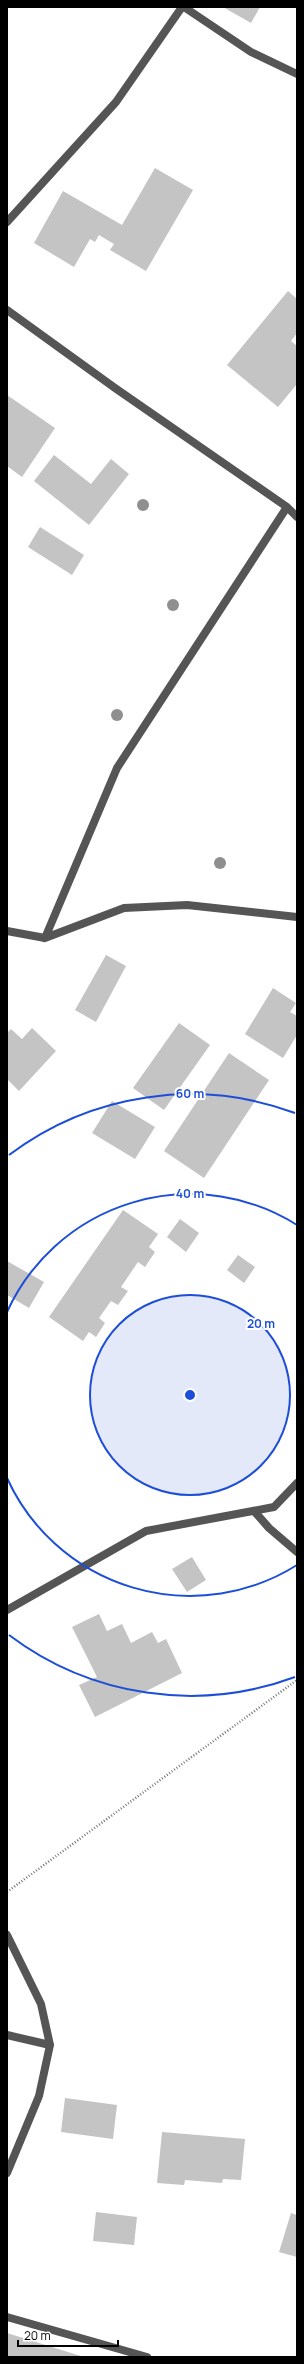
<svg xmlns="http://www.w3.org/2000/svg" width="304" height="2364" viewBox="0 0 304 2364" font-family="Manrope,sans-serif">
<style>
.building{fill:#c4c4c4}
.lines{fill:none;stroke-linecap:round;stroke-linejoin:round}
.path{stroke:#777;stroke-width:2.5;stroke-dasharray:1 2;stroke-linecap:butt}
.minor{stroke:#555;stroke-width:8}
.tree{fill:#8f8f8f}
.ring{fill:none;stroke:#1d4ed8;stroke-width:2}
.centre{fill:#1d4ed8;stroke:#fff;stroke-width:2}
.ring-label{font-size:12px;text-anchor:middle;font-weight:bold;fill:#1d4ed8;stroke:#fff;stroke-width:4;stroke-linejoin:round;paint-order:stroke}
</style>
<rect width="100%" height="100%" fill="#fff"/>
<!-- building -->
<path class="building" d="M223,7H260L251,23Z
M155,168L193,190L146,271L110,250L114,244L99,235L95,242L90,239L74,267L34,243L63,191L122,225Z
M288,291L297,299V333L291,341L297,346V384L278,407L227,365Z
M7,395L55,428L22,477L7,466Z
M54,455L91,484L111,459L129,474L89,525L34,481Z
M40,527L84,555L72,575L28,547Z
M106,955L126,966L96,1022L75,1010Z
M273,988L296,1003L290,1012L297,1016V1035L283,1058L245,1034Z
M179,1023L210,1045L164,1110L133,1088Z
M32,1028L56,1051L19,1091L7,1079V1033L11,1029L22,1039Z
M229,1053L269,1080L204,1178L164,1151Z
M112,1101L155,1127L135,1159L92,1133Z
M123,1210L158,1234L149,1247L155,1252L145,1267L138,1262L121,1287L128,1291L118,1305L111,1301L99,1318L105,1323L96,1337L89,1332L83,1341L49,1317Z
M180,1219L199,1233L186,1252L167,1237Z
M238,1255L255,1267L244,1283L227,1270Z
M7,1261L44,1282L29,1308L7,1295Z
M192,1557L206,1580L187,1592L172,1569Z
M99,1614L107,1631L122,1624L131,1643L152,1632L158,1643L166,1639L182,1673L95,1717L79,1685L97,1677L72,1627Z
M65,2098L117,2105L113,2139L61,2132Z
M162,2132L245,2139L241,2180L223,2179L222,2183L185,2180L184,2185L157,2183Z
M96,2212L137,2217L134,2245L93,2241Z
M291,2213L297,2215V2257L279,2252Z
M7,2333L84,2357H7Z"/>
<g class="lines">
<!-- path -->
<path class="path" d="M7,1892L297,1680"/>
<!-- minor -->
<path class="minor" d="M184,7L251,52L297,74
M7,222L116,102L182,7
M7,310L115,388L287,507L297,517
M7,931L45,938L117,768L287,507
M45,938L124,908L187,905L297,917
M254,1511L269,1528L297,1552
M7,1610L146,1531L274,1507L297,1483
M7,1935L41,2004L50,2045L39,2096L7,2173
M7,2035L50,2045
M7,2317L147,2357"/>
</g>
<!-- trees -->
<g class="tree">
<circle cx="143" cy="505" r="6"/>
<circle cx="173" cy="605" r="6"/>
<circle cx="117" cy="715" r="6"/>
<circle cx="220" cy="863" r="6"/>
</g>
<!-- distance rings -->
<circle cx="190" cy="1395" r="100" fill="#1d4ed8" fill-opacity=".12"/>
<g class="ring">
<circle cx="190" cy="1395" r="100"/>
<path d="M297 1565A201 201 0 0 1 7 1478M7 1312A201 201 0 0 1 297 1225"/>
<path d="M295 1677A301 301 0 0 1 9 1635M9 1155A301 301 0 0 1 295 1113"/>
</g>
<circle cx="190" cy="1395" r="6" class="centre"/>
<g class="ring-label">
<text x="190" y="1098">60 m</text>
<text x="190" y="1198">40 m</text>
<text x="261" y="1328">20 m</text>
</g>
<!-- border -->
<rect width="304" height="2364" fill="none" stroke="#000000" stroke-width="16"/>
<!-- scale -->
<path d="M18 2340v6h100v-6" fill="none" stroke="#000000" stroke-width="2"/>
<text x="24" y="2340" font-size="12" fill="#000000" stroke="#ffffff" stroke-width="3" paint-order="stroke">20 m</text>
</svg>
